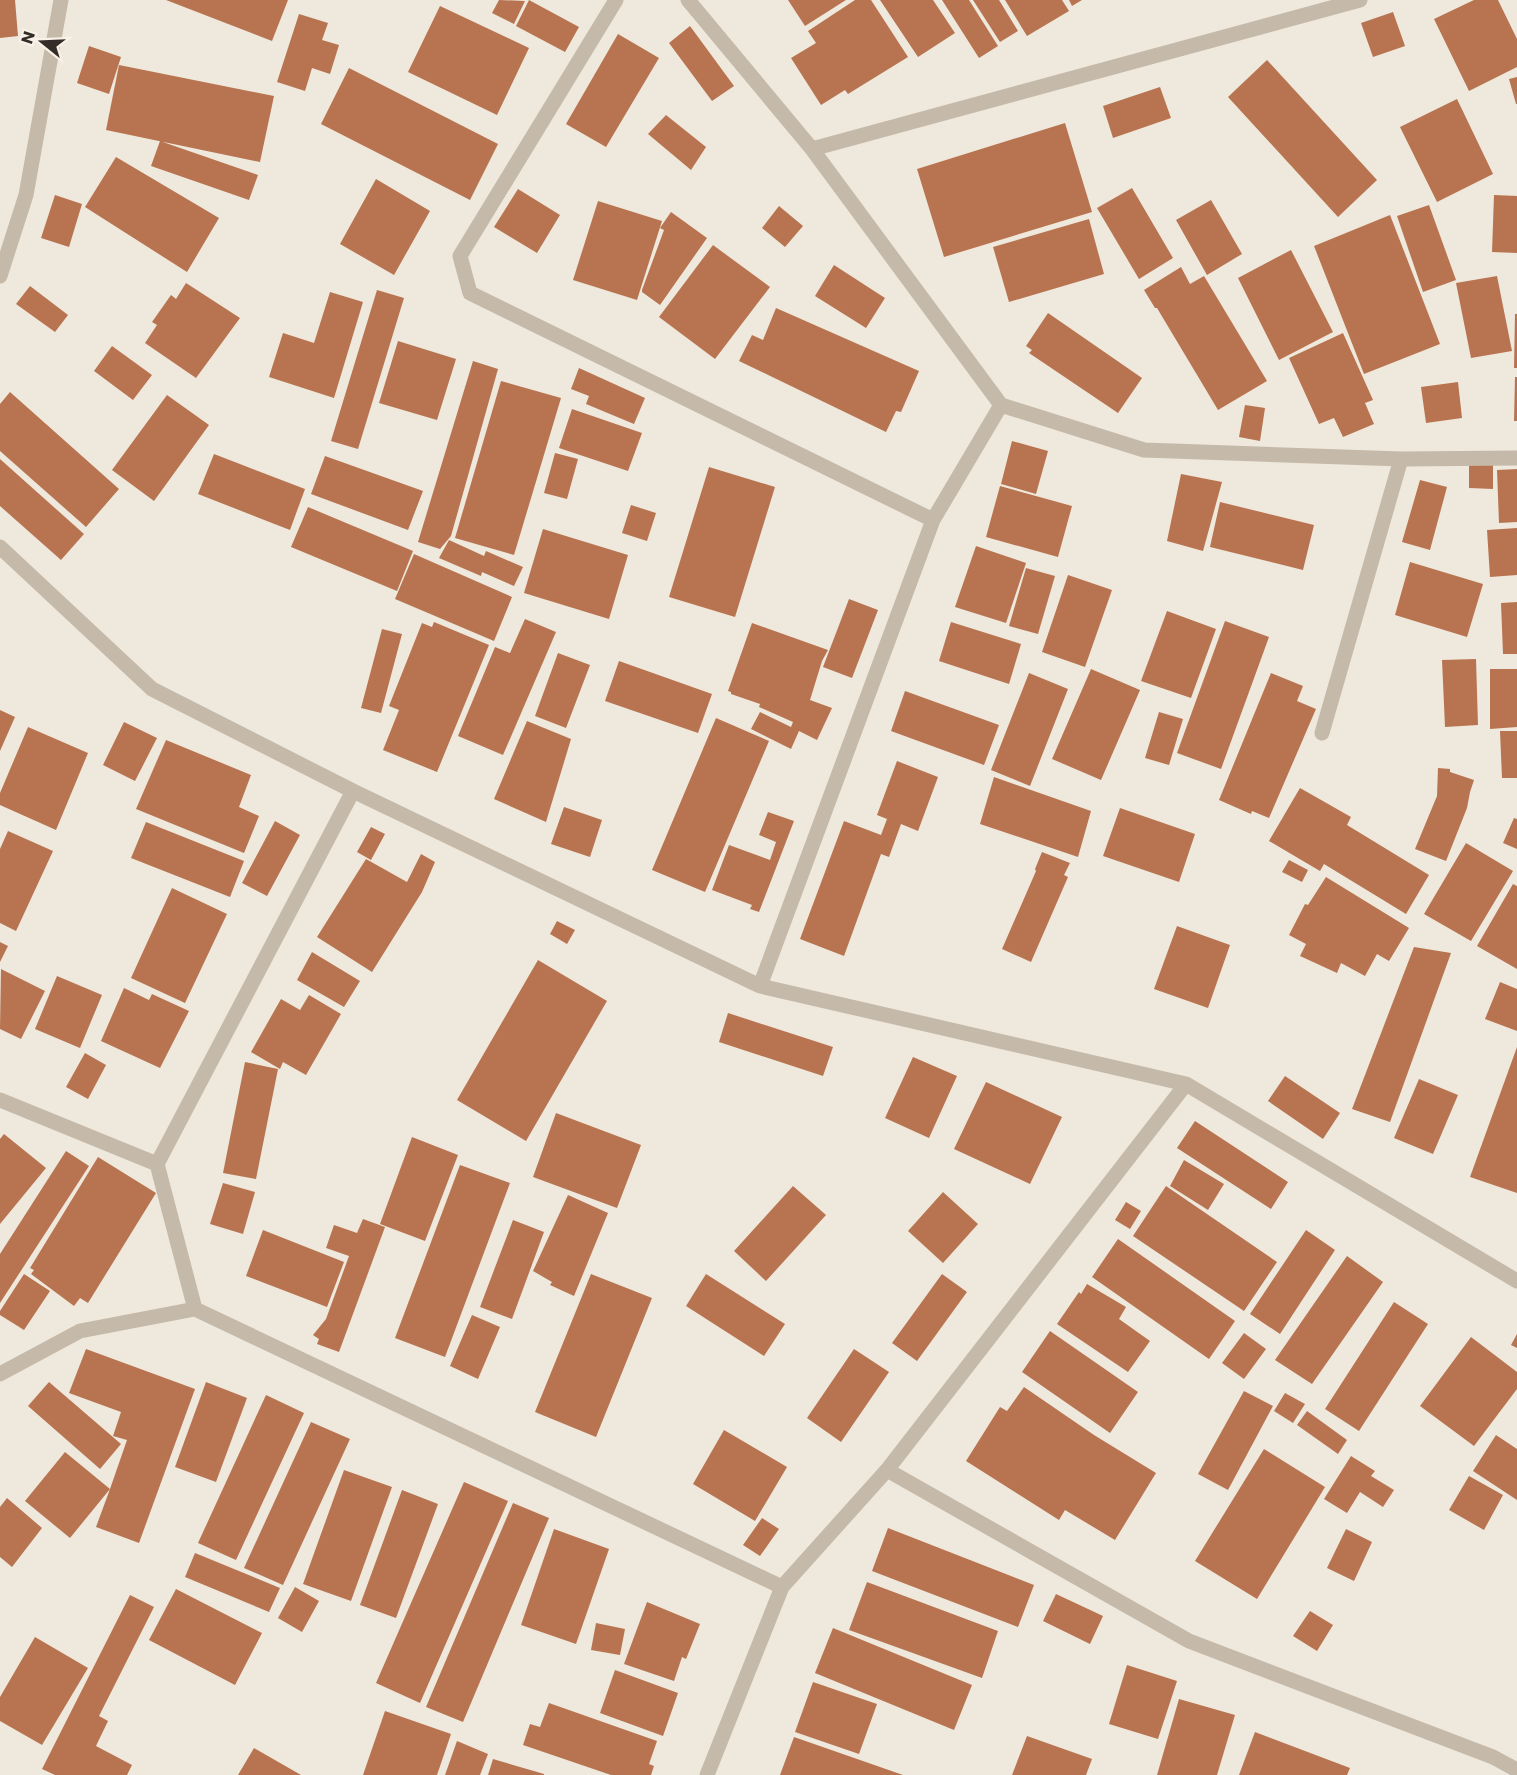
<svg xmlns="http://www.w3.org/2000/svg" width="1517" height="1775" viewBox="0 0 1517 1775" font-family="Poppins,sans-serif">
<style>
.building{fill:#b87450}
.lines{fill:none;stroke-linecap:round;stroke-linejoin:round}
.minor{stroke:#c5b9a9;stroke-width:15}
</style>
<rect width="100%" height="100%" fill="#efe8dc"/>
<!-- building -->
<path class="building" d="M0,0H15L18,36L0,38Z
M166,0H288L272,41Z
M499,0L525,1L514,24L492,13Z
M529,0L579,27L565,52L516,26Z
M788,0H846L805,26Z
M855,0H871L908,57L848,94L845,90L821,105L791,58L816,43L808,31Z
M880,0H933L955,33L918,57Z
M942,0H969L998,46L979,58Z
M973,0H999L1018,31L1000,42Z
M1005,0H1062L1069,11L1027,36Z
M1069,0H1082L1072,6Z
M1474,0H1498L1517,39V67L1469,91L1434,19Z
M440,6L529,48L497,115L408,72Z
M1393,12L1405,46L1373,57L1361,23Z
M299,14L328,23L322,40L339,45L330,74L312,68L305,91L277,82Z
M690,26L734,86L712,101L669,43Z
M618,34L659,58L606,147L566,124Z
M89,46L121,57L109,94L77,83Z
M1267,60L1377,180L1338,217L1228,97Z
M119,65L274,96L260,162L106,130Z
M349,68L498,144L470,200L321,124Z
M1517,77V104H1516L1509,79Z
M1160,87L1171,118L1113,138L1103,106Z
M1457,99L1493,174L1437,202L1400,127Z
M666,115L706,147L691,170L648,134Z
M1065,123L1092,212L944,257L917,169Z
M160,141L258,175L249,200L151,166Z
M116,157L219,218L187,272L85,207Z
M376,179L430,211L394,275L340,244Z
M1132,188L1173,258L1139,279L1097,208Z
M518,189L560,215L537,253L494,227Z
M55,195L82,204L69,247L41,238Z
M1494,195L1517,196V253L1492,252Z
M1211,200L1242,254L1207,275L1176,220Z
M598,201L662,221L637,300L573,280Z
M1429,205L1456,280L1423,292L1397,216Z
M779,206L803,226L785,247L762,228Z
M671,212L707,238L660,305L642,292V290L664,230L660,228Z
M1390,215L1440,344L1364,374L1314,246Z
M1089,219L1104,274L1009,302L993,247Z
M713,245L770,287L715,359L659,317Z
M1291,250L1333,332L1279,360L1238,278Z
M834,265L885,298L866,328L815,296Z
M1181,267L1190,284L1204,276L1267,381L1218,410L1157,308H1155L1144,290Z
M1497,276L1512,351L1471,358L1456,283Z
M186,283L240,318L196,378L145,343L157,325L152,322L171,295L176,299Z
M30,286L68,315L55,332L16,304Z
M377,290L404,298L358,449L331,441Z
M330,292L363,302L334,398L269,377L283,333L314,343Z
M776,308L919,371L901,412L896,411L886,432L739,361L752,335L763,340Z
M1048,313L1142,378L1118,413L1029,353L1032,350L1026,346Z
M1515,314H1517V368H1514Z
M1343,333L1373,400L1365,403L1374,424L1343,437L1334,418L1319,424L1289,358Z
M398,341L456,359L437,420L379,403Z
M112,346L152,375L133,400L94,371Z
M473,361L498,369L451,536L440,549L418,542Z
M579,368L645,398L634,424L586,404L589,396L571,389Z
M1515,377H1517V421H1514Z
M501,381L561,398L514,555L455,538Z
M1458,382L1462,418L1426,423L1421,387Z
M10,392L119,489L86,527L0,451V404Z
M167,395L209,425L154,501L112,470Z
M1245,405L1265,408L1260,441L1239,437Z
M572,409L642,433L628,471L559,448Z
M1012,441L1048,451L1036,494L1001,484Z
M555,453L578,459L567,499L544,493Z
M214,454L305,489L290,530L198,494Z
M325,456L423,491L408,530L311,494Z
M0,459L84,534L61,560L0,506Z
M1469,463H1493V489L1469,488Z
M709,467L775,487L735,617L669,597Z
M1517,469V522L1499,523L1497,470Z
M1181,474L1222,482L1203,551L1167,541Z
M1420,480L1447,487L1430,550L1402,542Z
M1000,486L1072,506L1058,557L986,537Z
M1220,502L1314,525L1303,570L1210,547Z
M631,505L656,513L647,541L622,533Z
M308,507L413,551L397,591L291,547Z
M1517,528V575L1490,577L1487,530Z
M543,529L628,555L609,619L524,593Z
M449,540L484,556L486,551L523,567L514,586L482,572L481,576L439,558Z
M976,546L1026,563L1006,623L955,607Z
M414,554L512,597L494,641L395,599Z
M1410,562L1483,584L1467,637L1395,615Z
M1026,568L1055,576L1038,634L1009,626Z
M1068,575L1112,590L1085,667L1042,652Z
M849,599L878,610L852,678L823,667Z
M1517,602V654H1503L1501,603Z
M1167,611L1216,629L1191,698L1141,681Z
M525,619L556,632L503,755L458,736L495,647L510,653Z
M1225,621L1269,637L1221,769L1177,753Z
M434,622L489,645L437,772L383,750L399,710L389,706L422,623L432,627Z
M951,622L1021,644L1009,684L939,661Z
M752,623L828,650L822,661L810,700L832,708L817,740L799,731L791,749L751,729L760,712L791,727L793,722L759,707L760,704L731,694V692L728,691Z
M382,629L402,634L381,713L361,708Z
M558,653L590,665L566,728L535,716Z
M1476,659L1478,725L1445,727L1442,660Z
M619,661L712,694L698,733L605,701Z
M1091,669L1140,690L1101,780L1052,759Z
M1490,669H1517V727L1490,729Z
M1029,673L1068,689L1030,786L991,770Z
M1271,673L1303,686L1297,701L1316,709L1269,818L1252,811L1251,814L1219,800Z
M905,691L999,725L984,765L891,731Z
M0,710L15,717L0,751Z
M1159,712L1183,719L1169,765L1145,758Z
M716,718L769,741L705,892L652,870Z
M527,721L571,739L546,822L494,799Z
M124,722L157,738L135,781L103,765Z
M28,727L88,753L56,830L0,805V793Z
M1500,731H1517V778H1502Z
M166,740L251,775L239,807L259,816L244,853L136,809Z
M897,761L938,777L918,831L901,824L889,857L881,854L844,956L800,939L844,821L881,835L887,819L877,815Z
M1438,768L1450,769V772L1474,780L1470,792L1467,808L1446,861L1415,849L1437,796Z
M994,777L1091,811L1078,857L980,824Z
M1300,788L1351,817L1347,825L1429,875L1406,914L1324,864L1320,871L1269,841Z
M564,807L602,820L590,857L551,844Z
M1120,808L1195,834L1179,882L1103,856Z
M768,812L794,821L759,912L750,909L752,905L712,890L729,845L770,860L776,842L759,835Z
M1514,818L1517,819V849L1503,843Z
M275,821L300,835L267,896L242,883Z
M146,822L244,861L230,897L131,858Z
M371,827L385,834L371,860L357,852Z
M8,831L53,851L16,931L0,923V849Z
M1466,843L1513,871L1471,941L1424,914Z
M1042,852L1070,863L1064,875L1068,877L1031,962L1002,949L1036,871L1035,869Z
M421,854L435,862L422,892L372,972L317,937L366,859L407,882Z
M1289,860L1308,870L1302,882L1282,872Z
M1326,877L1409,928L1389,961L1377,954L1365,976L1341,963L1337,973L1300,956L1306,944L1289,935L1305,904L1308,905Z
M1513,884L1517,886V969L1477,946Z
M172,888L227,914L185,1003L131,978Z
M557,921L575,930L567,944L550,934Z
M1177,926L1230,945L1208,1008L1154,989Z
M0,942L8,946L0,962Z
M1414,947L1451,953L1390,1122L1352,1109Z
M312,952L360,981L344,1007L297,980Z
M538,960L607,1001L526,1141L457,1100Z
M1,969L45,991L21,1039L0,1029Z
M57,976L102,995L80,1048L35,1029Z
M1500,982L1517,989V1031L1485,1019Z
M124,988L149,1000L152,994L189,1011L160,1068L101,1041Z
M309,995L341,1014L306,1075L283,1062L280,1069L251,1052L281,999L300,1010Z
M728,1013L833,1047L823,1076L719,1042Z
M1517,1047V1193L1470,1177Z
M85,1053L106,1065L88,1099L66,1087Z
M913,1057L957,1076L929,1138L885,1118Z
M245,1062L278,1069L256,1179L223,1173Z
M1285,1076L1340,1113L1323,1139L1268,1101Z
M1419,1079L1458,1095L1433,1154L1394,1138Z
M986,1082L1062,1117L1030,1184L954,1149Z
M556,1113L641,1145L617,1208L533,1177Z
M1195,1121L1288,1182L1271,1209L1177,1148Z
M4,1134L46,1168L0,1224V1139Z
M412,1137L458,1155L425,1241L380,1224Z
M66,1151L89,1166L0,1303V1254Z
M98,1157L156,1193L88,1303L80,1298L74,1306L31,1274L34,1270L30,1268Z
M1184,1160L1224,1184L1208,1210L1170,1186Z
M460,1165L510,1183L445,1357L395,1338Z
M223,1183L255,1192L243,1234L210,1224Z
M793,1186L826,1215L766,1281L734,1251Z
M1166,1186L1277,1262L1244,1311L1133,1236Z
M943,1192L978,1224L943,1263L908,1231Z
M568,1195L608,1213L574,1296L550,1285L552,1282L533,1271Z
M1126,1202L1141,1211L1130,1229L1115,1220Z
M363,1219L385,1227L339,1352L317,1344L319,1339L313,1335L326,1319L349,1256L326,1248L334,1225L357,1233Z
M513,1220L544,1232L512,1319L480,1307Z
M263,1230L344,1262L327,1307L246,1276Z
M1306,1230L1335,1250L1280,1334L1250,1314Z
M1118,1239L1235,1321L1209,1359L1092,1277Z
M1347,1256L1383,1282L1312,1384L1275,1360Z
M24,1274L50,1291L24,1330L0,1315V1311Z
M591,1274L652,1298L596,1437L535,1412Z
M706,1274L785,1324L764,1356L686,1306Z
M942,1274L967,1292L917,1361L892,1343Z
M1087,1284L1126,1307L1119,1319L1150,1341L1128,1372L1057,1324L1079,1292L1081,1294Z
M1394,1302L1428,1324L1359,1431L1325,1409Z
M472,1315L500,1327L478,1379L450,1366Z
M1050,1331L1138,1392L1110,1433L1022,1372Z
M1244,1333L1266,1349L1244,1379L1222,1363Z
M1517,1334V1348L1511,1345Z
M1471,1337L1517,1372V1389L1474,1446L1420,1406Z
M86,1349L195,1389L139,1543L96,1527L110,1489L70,1538L25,1501L65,1452L110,1489L127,1440L113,1436L121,1412L69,1393Z
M854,1349L889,1372L841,1442L807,1418Z
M49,1382L121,1444L100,1469L28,1406Z
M206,1382L247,1398L216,1482L175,1467Z
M1024,1387L1094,1435L1156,1473L1115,1540L1065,1510L1059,1520L966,1461L1000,1407L1007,1411Z
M1244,1391L1273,1406L1228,1490L1198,1474Z
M1285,1393L1305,1404L1293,1423L1274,1411Z
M266,1395L304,1413L236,1560L198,1543Z
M1307,1411L1347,1440L1338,1454L1297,1425Z
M311,1422L350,1439L283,1585L244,1568Z
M724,1430L787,1467L755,1521L693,1484Z
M1496,1435L1517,1449V1500L1473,1471Z
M1264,1449L1325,1487L1257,1599L1195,1561Z
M1351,1456L1375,1471L1371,1476L1394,1490L1383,1507L1360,1492L1347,1513L1324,1499Z
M344,1470L392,1487L351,1601L303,1584Z
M1469,1476L1503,1495L1484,1530L1449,1510Z
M464,1482L508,1501L420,1703L376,1683Z
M402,1490L438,1504L396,1618L360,1605Z
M7,1498L42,1528L12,1567L0,1557V1507Z
M513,1503L549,1518L463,1722L426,1707Z
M762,1518L779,1529L760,1556L743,1545Z
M888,1528L1034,1585L1018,1627L872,1571Z
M554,1529L609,1549L576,1644L521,1625Z
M1346,1529L1372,1542L1354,1581L1327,1568Z
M195,1553L280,1588L269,1612L185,1577Z
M867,1582L998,1631L982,1678L849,1630Z
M295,1587L319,1601L302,1632L278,1618Z
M176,1589L262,1633L235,1685L149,1640Z
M1056,1594L1103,1616L1090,1644L1043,1621Z
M130,1595L154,1607L99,1716L108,1721L96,1746L132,1765L127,1775H55L42,1769Z
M647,1602L700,1624L686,1659L682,1657L674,1681L624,1664Z
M1310,1611L1333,1625L1317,1651L1293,1636Z
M596,1623L625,1629L620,1655L591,1650Z
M833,1628L972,1685L954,1730L815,1673Z
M35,1637L88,1668L42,1745L0,1721V1697Z
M1127,1665L1177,1681L1158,1739L1109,1724Z
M615,1670L678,1693L663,1736L600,1713Z
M813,1682L877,1704L859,1754L795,1732Z
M1179,1699L1235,1715L1217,1775H1157Z
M549,1703L657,1741L649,1764L654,1766L651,1775H611L523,1745L530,1724L540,1727Z
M385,1711L451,1734L437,1775H363Z
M1255,1732L1350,1768L1347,1775H1239Z
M1027,1736L1092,1759L1086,1775H1012Z
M794,1737L903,1775H780Z
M457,1741L488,1754L480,1775H445Z
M254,1748L301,1775H238Z
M493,1759L544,1774V1775H488Z"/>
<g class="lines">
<!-- minor -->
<path class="minor" d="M616,0L460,256L470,293L933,520
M688,0L812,149L1001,405L1144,450L1401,459L1517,458
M812,149L1360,0
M0,276L26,195L61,0
M0,547L152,689L353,791L760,986L1186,1084L1517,1281
M1322,733L1401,459
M760,986L933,520L1001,405
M0,1100L157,1164
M195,1309L782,1587
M0,1374L80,1331L195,1309L157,1164L353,791
M887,1470L1189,1641L1493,1757L1517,1770
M707,1775L782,1587L887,1470L1186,1084"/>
</g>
<!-- north arrow -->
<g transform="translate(42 42) rotate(288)" stroke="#f7f1e8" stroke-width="4.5" paint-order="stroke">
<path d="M0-4.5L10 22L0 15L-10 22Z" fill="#332d28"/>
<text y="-9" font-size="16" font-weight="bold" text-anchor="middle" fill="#332d28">N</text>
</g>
</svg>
